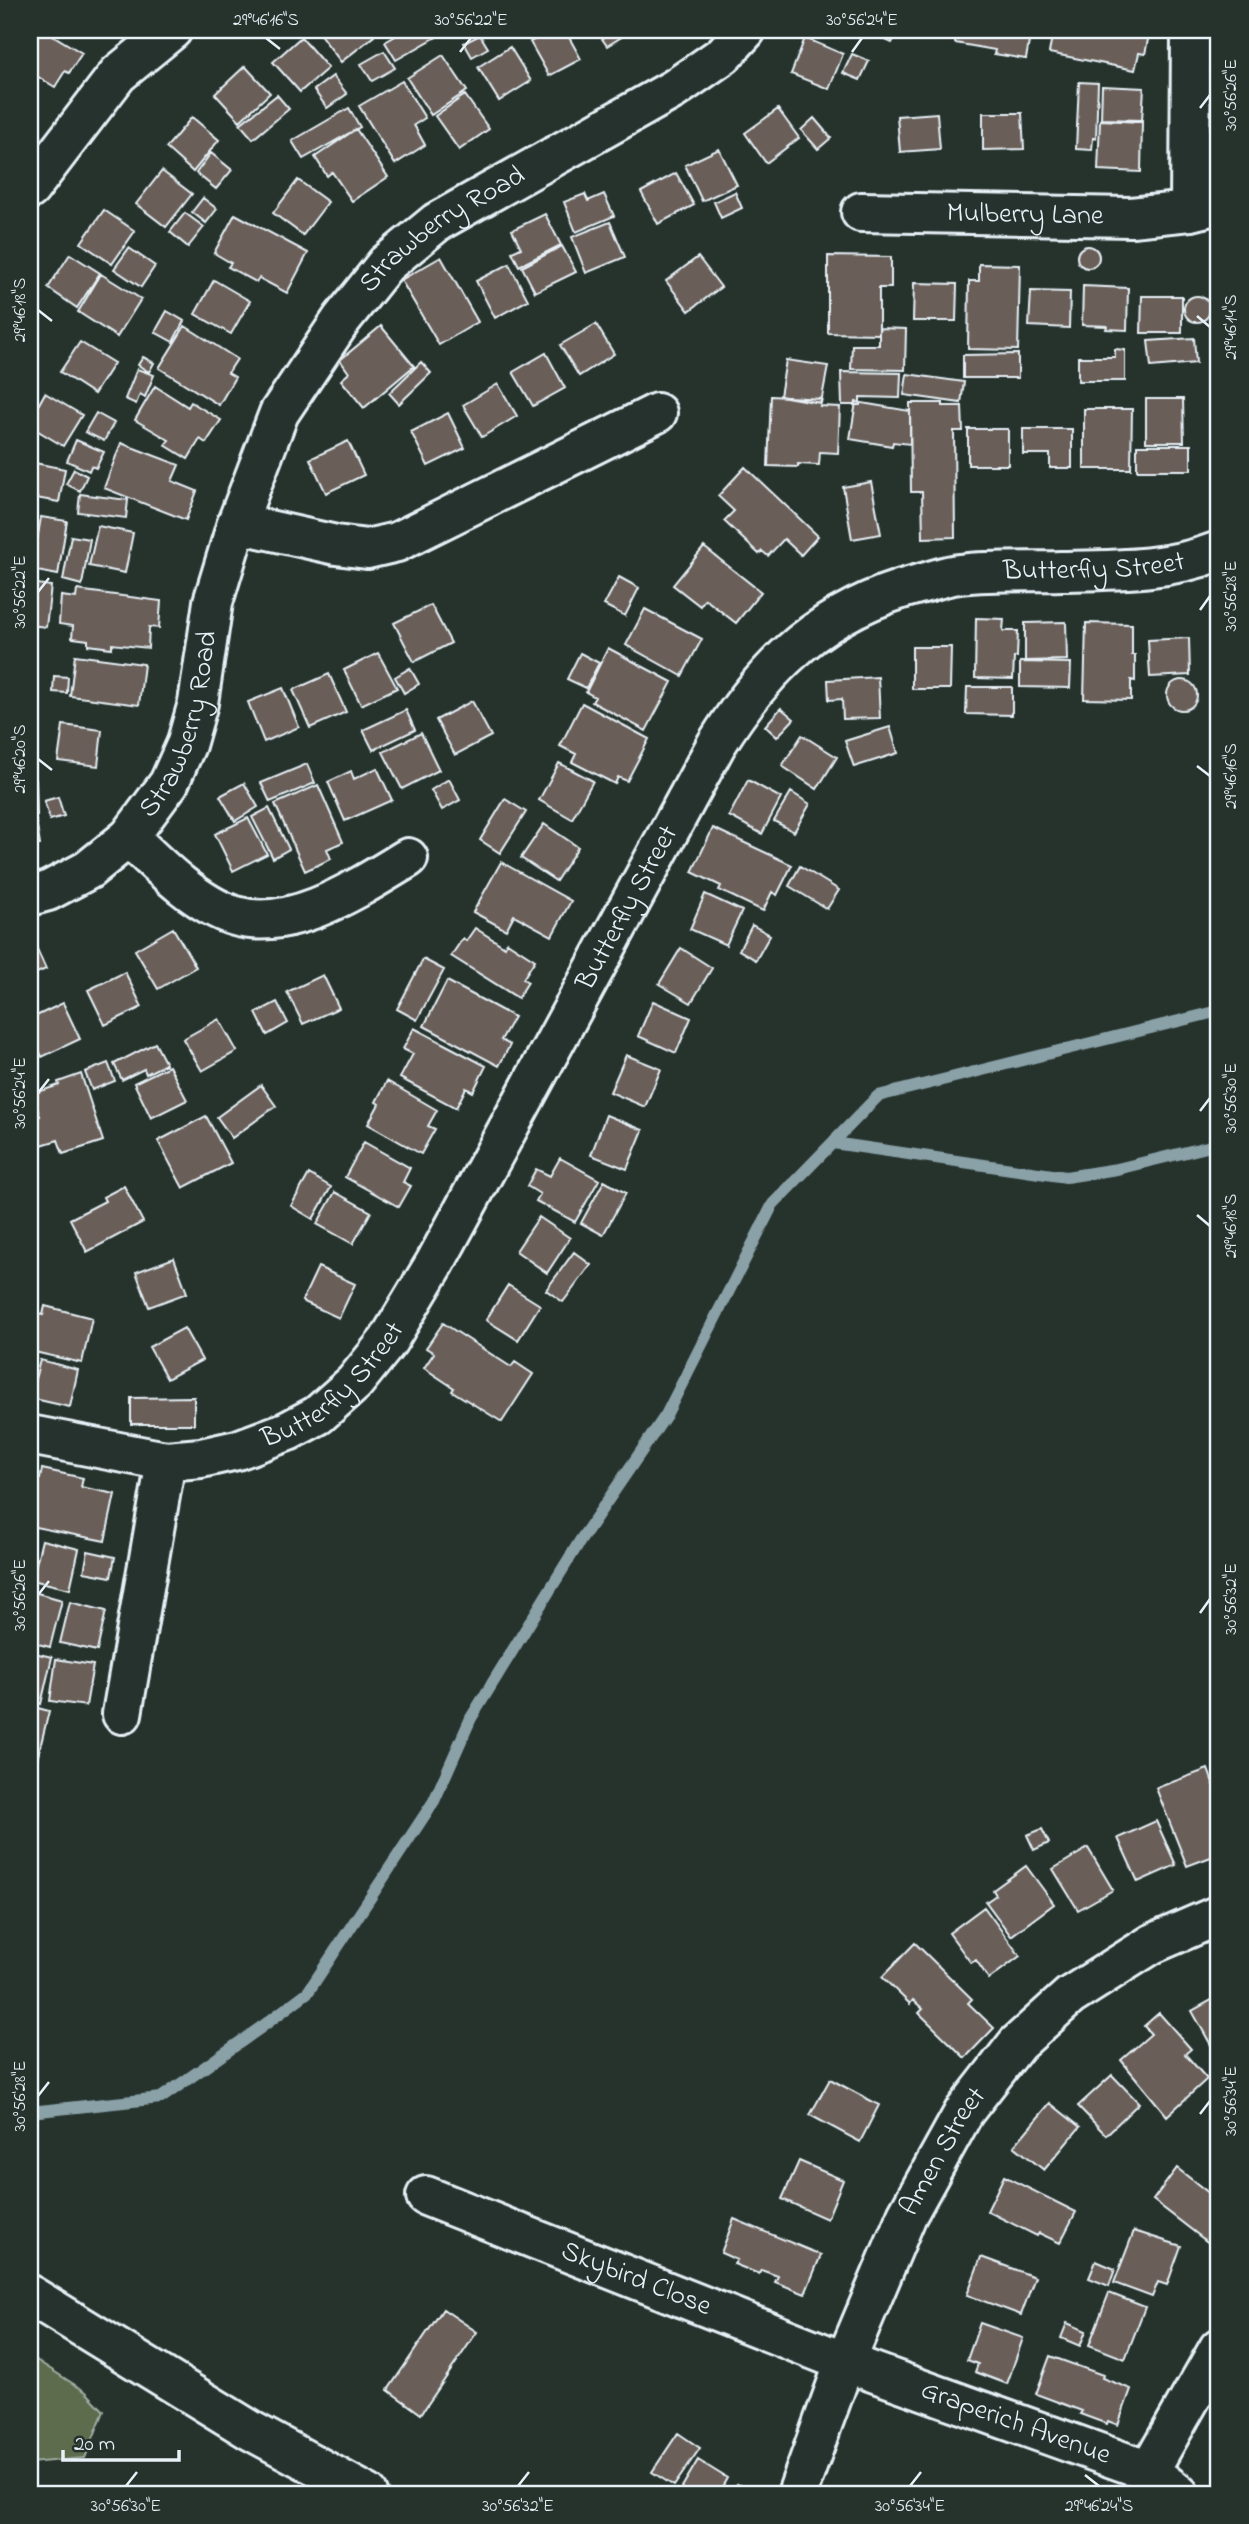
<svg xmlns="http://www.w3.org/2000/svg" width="1249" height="2524" viewBox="0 0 1249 2524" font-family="'Indie Flower',sans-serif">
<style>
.green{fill:#5b6c4e;stroke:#a2aea3;stroke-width:2}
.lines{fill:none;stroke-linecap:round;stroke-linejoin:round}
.stream{stroke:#8aa1a8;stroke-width:12}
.building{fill:#6b5f58;stroke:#e8f1f8;stroke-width:2}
.street-casing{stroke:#e8f1f8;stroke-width:44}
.secondary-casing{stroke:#e8f1f8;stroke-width:44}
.street{stroke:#26332d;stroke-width:38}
.secondary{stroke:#26332d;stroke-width:38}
.ticks{fill:none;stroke:#e8f1f8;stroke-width:2.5}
.labels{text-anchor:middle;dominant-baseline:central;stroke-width:5;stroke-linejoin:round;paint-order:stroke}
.street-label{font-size:28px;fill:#e8f1f8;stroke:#26332d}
.neatline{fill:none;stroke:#e8f1f8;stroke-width:2.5}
.ticks-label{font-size:18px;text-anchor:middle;fill:#e8f1f8}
</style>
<rect width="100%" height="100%" fill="#26332d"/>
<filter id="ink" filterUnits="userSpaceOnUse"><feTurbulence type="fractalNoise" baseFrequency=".0143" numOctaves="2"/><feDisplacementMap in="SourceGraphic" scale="14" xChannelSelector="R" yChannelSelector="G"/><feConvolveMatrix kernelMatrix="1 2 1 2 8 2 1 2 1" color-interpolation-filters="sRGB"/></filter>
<g filter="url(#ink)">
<!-- green -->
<path class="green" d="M30,2356L86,2392L104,2411L85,2458L30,2463Z"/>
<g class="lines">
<!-- stream -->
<path class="stream" d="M833,1143L1066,1177L1117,1169L1219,1144
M30,2112L161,2098L263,2026L308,1992L434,1801L471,1718L580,1541L666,1415L773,1204L878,1096L1219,1011"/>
</g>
<!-- building -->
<path class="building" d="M30,30H44L82,53L69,73L65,71L55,87L30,72Z
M324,30H369L374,36L341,62L319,33Z
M406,30H444L445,32L396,60L385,42Z
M552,30H565L581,59L549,76L530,42Z
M596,30H633L607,46Z
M871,30H899L892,43L870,33Z
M957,30H1031L1026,59L994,54L995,50L955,43Z
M1053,30H1150L1145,54L1139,53L1135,70L1049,53Z
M480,35L488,48L472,57L464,43Z
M301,37L328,68L300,92L273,62Z
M805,38L843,54L829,89L791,74Z
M510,47L531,81L499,101L478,67Z
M384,51L395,68L372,81L361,64Z
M852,54L869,61L860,80L843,73Z
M443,55L467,91L431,115L407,78Z
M245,66L270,93L240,121L215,94Z
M333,76L347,94L327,108L314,90Z
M402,81L425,118L414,125L425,145L395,164L359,106Z
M1079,82L1098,83L1096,138H1093L1092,150L1076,149Z
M1102,86L1144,88L1142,120L1101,119Z
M277,95L289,109L253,139L240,124Z
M465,95L489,129L459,150L435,116Z
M349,108L360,127L303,159L292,141Z
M778,109L799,138L766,163L745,133Z
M937,113L940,149L900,152L897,116Z
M983,113H1022L1024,149L983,150Z
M192,117L219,140L193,172L166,148Z
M814,118L831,138L818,149L801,130Z
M1100,120L1142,122L1141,172L1098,170Z
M356,129L388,177L352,201L332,172L327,176L315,157Z
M719,149L737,185L702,201L685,165Z
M211,153L232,170L216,189L196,173Z
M162,171L192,194L166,227L136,204Z
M676,173L694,205L658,224L641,192Z
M298,180L328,202L303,235L273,213Z
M735,192L742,208L721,218L714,202Z
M585,194L588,201L604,194L614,216L576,232L564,202Z
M203,198L217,209L206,223L192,212Z
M104,210L135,231L112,264L81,243Z
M185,213L204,227L188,247L170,232Z
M235,214L308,253L287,293L259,278L256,282L228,267L231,263L214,253Z
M545,214L561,245L519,266L512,252L521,248L512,230Z
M610,222L625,257L586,273L572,237Z
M562,246L576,272L535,292L522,267Z
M1077 257a11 11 0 1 1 22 0a11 11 0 1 1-22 0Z
M129,248L155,266L141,287L114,269Z
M70,254L100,273L77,308L48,288Z
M828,256L891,257V288H879V334L828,333Z
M441,257L478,322L439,345L401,280Z
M698,257L721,287L689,311L666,281Z
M509,264L528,300L495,318L476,281Z
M979,264L1020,265L1018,350L968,349L969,281H979Z
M101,274L141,299L117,337L78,312Z
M214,280L250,301L231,334L195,314Z
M914,283L957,284L956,321H913Z
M1083,286L1128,288L1127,330L1106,329L1107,326L1082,325Z
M1031,291L1070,292L1069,328L1029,326Z
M1184 309a13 13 0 1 1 26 0a13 13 0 1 1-26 0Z
M1142,296H1182V333H1141Z
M167,311L184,321L173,342L155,332Z
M596,324L614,354L579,376L560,345Z
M185,326L237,359L228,373L235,377L219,405L159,368Z
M381,326L414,366L364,408L341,380L349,373L340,360Z
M879,328L906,329L905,370L851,369L852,345H879Z
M1194,338L1196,363L1151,367L1148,341Z
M80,342L114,363L94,394L60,372Z
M1115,349L1125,350V381H1078V357H1115Z
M546,353L565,388L533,406L513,372Z
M1018,354V378H963V355Z
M143,357L154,363L149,372L138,365Z
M786,360L828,366L821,403L780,396Z
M421,362L431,373L399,404L389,393Z
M137,369L154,375L145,397L140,394L136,404L125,399Z
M841,372L901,373L900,398L860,397V405H842Z
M907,374L964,382L961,403L904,395Z
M498,384L517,416L482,437L463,405Z
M155,386L188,407L191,402L221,420L206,443L200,439L188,459L165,445L169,440L135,420Z
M45,393L82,415L63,446L30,426V420Z
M771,396L821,399L820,406L840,407L838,453L820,452L819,465L798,464V467L768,466Z
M1146,399H1183L1184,442H1146Z
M856,402L910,411V444L893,442L892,446L850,439Z
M910,403H943V406H962L963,431H954L955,537L923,538L922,492H911Z
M1084,409H1132L1131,469H1084Z
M96,413L114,423L104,441L85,432Z
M448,413L465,448L428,466L411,432Z
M968,429H1008V465H968Z
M1023,429H1072V468H1050V454H1023Z
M76,440L104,452L96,468L91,466L89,471L67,461Z
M348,441L364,475L326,493L310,459Z
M121,443L179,465L172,481L197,491L186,520L104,488Z
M1137,445H1191V470H1137Z
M30,462L65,469L59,502L30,497Z
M745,467L818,536L801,555L784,539L768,556L762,551L759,554L724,521L734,511L718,496Z
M74,469L87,476L80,491L66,484Z
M871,482L881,534L852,539L843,487Z
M80,494L128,500L126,518L78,512Z
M30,511L36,512L30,548Z
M41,517L67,521L58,575L32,570Z
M98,526L133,533L125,573L89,566Z
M71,536L90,539L82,585L63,580Z
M704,547L761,592L736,623L705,599L700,606L673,585Z
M619,577L639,588L625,616L604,605Z
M30,583L51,586L46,627L30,625Z
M77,590L161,601L159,628L149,627L148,648L112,644V648L88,645V640L72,638L73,626L59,624L61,596L76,598Z
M431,605L451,643L414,662L394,623Z
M645,609L702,639L682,676L626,645Z
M976,618L1004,619L1003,631H1018L1017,657H1014L1013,679L975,678Z
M1066,622L1067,660L1025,661V623Z
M1086,623L1132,624V655H1135V681L1131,680V700L1084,699Z
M1189,638L1190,675L1150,677L1148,640Z
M912,647H951L950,689H912Z
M608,648L672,682L646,731L592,702L595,697L586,692Z
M378,653L397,688L361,705L344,670Z
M580,653L599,663L586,688L567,679Z
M75,655L144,664L139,705L70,696Z
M1020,662L1071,663L1070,688L1020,687Z
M410,668L419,684L404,693L395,677Z
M329,674L346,712L310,728L293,690Z
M54,676L68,677L67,693L53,692Z
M878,677L880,718L843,719L842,699L829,700L828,680Z
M1167 695a15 15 0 1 1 30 0a15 15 0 1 1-30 0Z
M967,687H1012V715L966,714Z
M283,688L299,727L264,742L248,702Z
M472,701L491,736L455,755L436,720Z
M582,703L649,739L627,781L618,777L615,784L572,762L576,754L560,746Z
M781,708L794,719L777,737L765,726Z
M30,709H31L32,755H30Z
M406,710L415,730L373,750L363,730Z
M63,725L102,730L98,766L58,761Z
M890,727L898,753L854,767L845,741Z
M421,733L439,770L402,789L383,752Z
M802,735L837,757L817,789L782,766Z
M559,763L593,781L572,819L539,800Z
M307,764L315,783L270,802L261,783Z
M377,768L392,800L345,821L328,782L351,771L354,779Z
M449,779L460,800L442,810L431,790Z
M30,780H36L37,815H30Z
M748,780L781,798L762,834L729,816Z
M244,783L258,807L235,821L220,796Z
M318,785L343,842L327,849L331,859L305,871L275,804Z
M791,792L810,804L794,832L774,821Z
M58,797L64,816L50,820L44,801Z
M505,799L526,812L500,853L480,840Z
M269,808L289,849L273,858L252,817Z
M248,818L267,854L233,871L215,834Z
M36,820L40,845L30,847V821Z
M544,824L578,847L556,881L521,858Z
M713,828L792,865L777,895L772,892L763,911L719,890L721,886L692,872Z
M501,862L571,901L552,936L514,915L506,930L473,912Z
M800,866L839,890L827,909L789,886Z
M705,894L742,911L726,945L690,929Z
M752,925L770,935L756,960L739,950Z
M173,928L196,967L158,989L135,950Z
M475,928L505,947L507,942L535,960L523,979L528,982L518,998L451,956L463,938L466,941Z
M30,934L46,969L30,976Z
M681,948L712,968L691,1003L659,984Z
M423,959L444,970L417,1020L397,1009Z
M125,972L142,1007L105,1025L88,990Z
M323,975L339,1008L303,1024L287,992Z
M447,981L514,1017L501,1040L510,1045L499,1066L424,1026Z
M653,1001L691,1018L676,1053L638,1036Z
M277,1002L288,1023L267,1035L256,1013Z
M63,1003L80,1039L42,1057L30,1031V1019Z
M219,1019L237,1051L202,1071L183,1039Z
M414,1028L486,1066L473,1092L466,1088L456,1108L400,1078L413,1054L403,1049Z
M155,1043L166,1064L146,1074L144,1069L122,1080L114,1064Z
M626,1055L661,1069L645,1107L610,1092Z
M108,1063L115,1081L92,1090L85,1072Z
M169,1066L187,1100L151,1118L134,1083Z
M81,1074L103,1141L63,1154L58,1140L38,1146L30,1122V1119L40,1116L32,1094L59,1085L58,1082Z
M387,1081L437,1110L428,1126L435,1129L421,1154L368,1124L379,1104L376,1102Z
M261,1085L276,1106L232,1138L217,1117Z
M606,1115L643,1130L627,1169L591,1155Z
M206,1116L231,1163L183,1188L158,1141Z
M364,1142L410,1168L403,1182L411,1186L399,1207L345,1177Z
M560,1158L599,1180L575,1222L536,1201L540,1194L527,1186L536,1169L550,1176Z
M309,1174L331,1187L313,1219L291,1206Z
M604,1181L626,1193L603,1235L581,1223Z
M124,1186L143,1222L87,1252L70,1219L105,1201L103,1197Z
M335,1192L371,1212L353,1244L317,1224Z
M539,1217L570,1238L547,1273L516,1251Z
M574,1252L591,1265L563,1302L546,1290Z
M174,1258L187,1293L149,1307L136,1272Z
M318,1267L355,1284L339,1318L302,1301Z
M508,1285L540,1305L518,1340L486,1320Z
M45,1306L92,1318L82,1363L30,1351V1312L43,1315Z
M443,1323L511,1367L515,1362L533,1374L502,1422L452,1391L454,1388L424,1368L434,1353L426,1348Z
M184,1328L202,1360L167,1379L149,1347Z
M40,1360L78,1370L70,1407L30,1398Z
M194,1397V1424H131V1398Z
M42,1469L83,1478L81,1487L115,1494L105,1541L30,1526V1476L40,1479Z
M42,1540L79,1549L70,1589L32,1580Z
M88,1551L115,1557L111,1577L84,1572Z
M30,1591L62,1600L50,1647L30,1642Z
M70,1602L106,1611L97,1651L60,1643Z
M30,1652L52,1657L41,1704L30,1701Z
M56,1659L93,1665L86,1706L50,1701Z
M30,1706L49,1711L36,1764L30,1763Z
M1208,1769L1219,1799V1854L1187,1866L1156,1788Z
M1156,1821L1176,1865L1138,1882L1118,1838Z
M1042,1829L1049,1843L1034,1850L1027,1835Z
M1088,1848L1113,1890L1078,1910L1053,1869Z
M1026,1866L1054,1904L1011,1936L986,1902L996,1895L993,1890Z
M984,1907L1020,1956L989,1979L976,1960L971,1963L949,1933Z
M915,1943L972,1999L968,2003L994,2028L965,2058L919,2013L923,2009L913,2000L910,2004L882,1977Z
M1219,1996V2040L1211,2045L1192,2011Z
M1159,2013L1191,2049L1185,2054L1207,2079L1167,2116L1121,2060L1151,2034L1144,2026Z
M1112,2075L1139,2103L1106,2135L1078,2106Z
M830,2079L879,2105L860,2142L810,2115Z
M1050,2103L1080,2127L1044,2170L1014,2146Z
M799,2161L843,2180L827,2219L782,2199Z
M1177,2168L1219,2201V2251L1153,2200Z
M1004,2176L1076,2212L1060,2243L1039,2233L1037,2236L987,2211Z
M734,2219L821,2255L805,2294L775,2282L778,2276L761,2270L759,2274L734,2264L737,2260L721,2253Z
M1134,2231L1181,2246L1167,2285L1158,2282L1152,2297L1114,2283Z
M981,2257L1035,2277L1021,2315L967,2295Z
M1096,2261L1115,2269L1109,2286L1089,2278Z
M1109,2293L1145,2307L1125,2359L1089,2345Z
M443,2309L477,2332L421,2414L388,2390Z
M980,2323L1023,2338L1007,2384L975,2372L978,2364L967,2360Z
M1067,2323L1086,2331L1080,2346L1061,2338Z
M1050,2356L1103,2375L1102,2378L1131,2389L1118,2425L1108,2421L1107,2424L1080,2414L1082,2411L1036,2394Z
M678,2433L700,2448L674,2486L652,2472Z
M698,2460L727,2478L718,2494H683L679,2492Z
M737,2484L750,2490L748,2494H732Z"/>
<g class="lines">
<defs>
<g id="street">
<path d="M1190,211L1191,30"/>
<path id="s1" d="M861,212L1131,217L1190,211L1219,204"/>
<path d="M237,523L336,545L367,549L397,542L657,413"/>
<path d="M129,837C157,864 196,904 235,916C293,933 361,886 408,858"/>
<path id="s2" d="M30,896L48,891L88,870L129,837L169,783L186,745L198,703L213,602L237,523L279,413L342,319L386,264L437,222L674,89L723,55L746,30"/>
<path id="s3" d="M30,1435L166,1461L201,1458L237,1450L288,1431L318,1415L354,1383L388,1341L435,1263L716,745C766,664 824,609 919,584C932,581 946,575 960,574C993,570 1028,572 1061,571C1115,570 1168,571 1219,551"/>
<path d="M122,1714L166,1461"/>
<path id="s4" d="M426,2196L845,2362L1149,2471L1179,2494"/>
<path d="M1149,2471L1219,2348"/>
<path id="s5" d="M797,2494L845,2362L907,2215L964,2112L1017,2044L1070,1996L1152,1944L1219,1915"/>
</g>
<path id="secondary" d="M30,189L118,74L172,30
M30,2295L250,2430L368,2494"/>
</defs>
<!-- street casing -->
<use href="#street" class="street-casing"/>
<!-- secondary casing -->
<use href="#secondary" class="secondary-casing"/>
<!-- street -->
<use href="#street" class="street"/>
<!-- secondary -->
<use href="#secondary" class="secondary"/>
</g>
</g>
<!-- ticks -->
<path class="ticks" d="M266,38L280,49M460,52L471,38M852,52L862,38M1200,108L1210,95M38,310L52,321M1197,316L1210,327M38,592L49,578M1200,610L1210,596M38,759L52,770M1197,766L1210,776M38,1093L49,1079M1200,1111L1210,1098M1197,1215L1210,1226M38,1595L49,1581M1200,1613L1210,1599M38,2096L49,2082M1200,2114L1210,2101M1085,2475L1099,2486M126,2486L137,2472M518,2486L529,2472M910,2486L921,2472"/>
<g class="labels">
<!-- street labels -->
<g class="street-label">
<text stroke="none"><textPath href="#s1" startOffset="164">Mulberry Lane</textPath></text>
<text stroke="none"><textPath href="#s2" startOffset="821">Strawberry Road</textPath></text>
<text stroke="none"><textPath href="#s3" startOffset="1524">Butterfly Street</textPath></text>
<text stroke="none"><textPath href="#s2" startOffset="243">Strawberry Road</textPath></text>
<text stroke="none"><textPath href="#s3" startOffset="896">Butterfly Street</textPath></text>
<text stroke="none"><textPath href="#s3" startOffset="329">Butterfly Street</textPath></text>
<text stroke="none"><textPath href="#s5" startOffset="373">Amen Street</textPath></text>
<text stroke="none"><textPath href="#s4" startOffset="226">Skybird Close</textPath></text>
<text stroke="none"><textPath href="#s4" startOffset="632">Graperich Avenue</textPath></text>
</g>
</g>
<!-- margin -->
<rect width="1249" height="2524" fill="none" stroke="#26332d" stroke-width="77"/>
<!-- scale -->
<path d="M63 2450v10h116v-10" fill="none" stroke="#e8f1f8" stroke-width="3.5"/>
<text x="74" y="2450" font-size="21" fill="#e8f1f8" stroke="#26332d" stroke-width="5" paint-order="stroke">20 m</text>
<rect x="38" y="38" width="1172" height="2448" class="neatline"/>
<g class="ticks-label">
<text x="266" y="25">29°46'16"S</text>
<text x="471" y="25">30°56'22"E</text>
<text x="862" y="25">30°56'24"E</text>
<text transform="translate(1230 95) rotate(-90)" y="6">30°56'26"E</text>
<text transform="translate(19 310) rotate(-90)" y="6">29°46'18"S</text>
<text transform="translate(1230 327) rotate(-90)" y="6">29°46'14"S</text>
<text transform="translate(19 592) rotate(-90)" y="6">30°56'22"E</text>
<text transform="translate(1230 596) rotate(-90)" y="6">30°56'28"E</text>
<text transform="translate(19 759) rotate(-90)" y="6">29°46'20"S</text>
<text transform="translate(1230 776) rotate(-90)" y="6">29°46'16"S</text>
<text transform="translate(19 1093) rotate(-90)" y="6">30°56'24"E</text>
<text transform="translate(1230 1098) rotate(-90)" y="6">30°56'30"E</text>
<text transform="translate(1230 1226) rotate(-90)" y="6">29°46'18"S</text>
<text transform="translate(19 1595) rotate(-90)" y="6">30°56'26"E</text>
<text transform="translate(1230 1599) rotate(-90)" y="6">30°56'32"E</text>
<text transform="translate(19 2096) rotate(-90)" y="6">30°56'28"E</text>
<text transform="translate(1230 2101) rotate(-90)" y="6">30°56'34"E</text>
<text x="126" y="2511">30°56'30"E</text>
<text x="518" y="2511">30°56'32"E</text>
<text x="910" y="2511">30°56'34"E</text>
<text x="1099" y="2511">29°46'24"S</text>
</g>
</svg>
